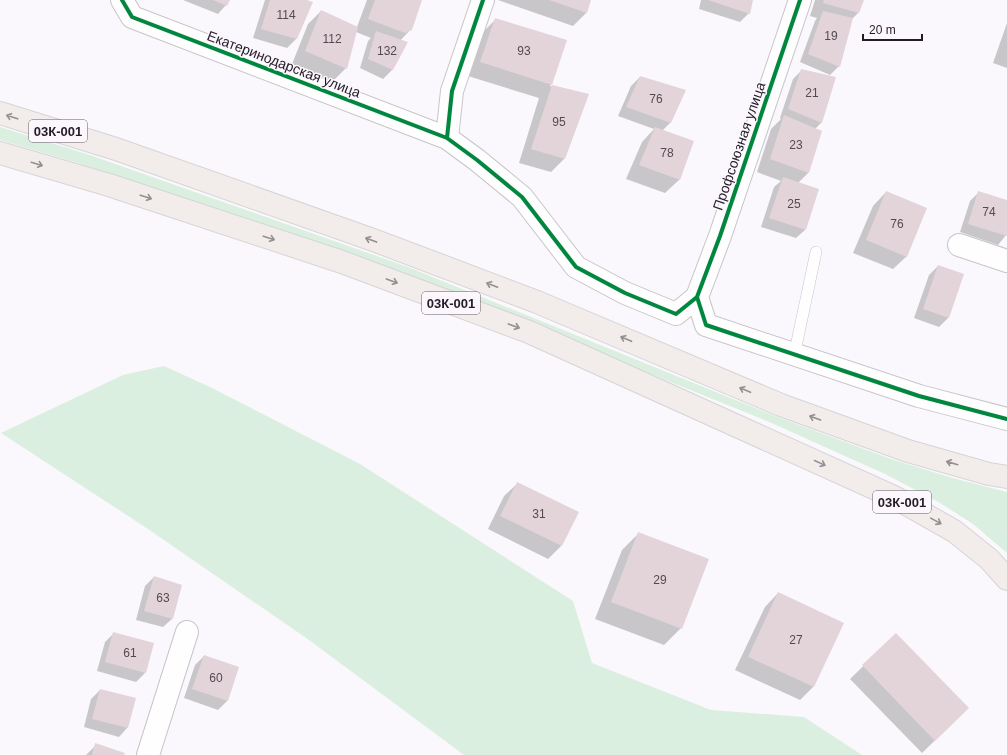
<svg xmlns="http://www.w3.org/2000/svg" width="1007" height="755" viewBox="0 0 1007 755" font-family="Arial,sans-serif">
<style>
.green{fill:#dbefe0}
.shadow{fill:#0003}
.building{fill:#e3d4da}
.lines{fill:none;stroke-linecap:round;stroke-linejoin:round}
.service-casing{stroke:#c8c4ca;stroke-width:12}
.minor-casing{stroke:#c8c4ca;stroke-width:24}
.primary-casing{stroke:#d6d4d7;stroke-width:24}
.service{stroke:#fefeff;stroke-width:11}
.minor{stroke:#fefeff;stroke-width:22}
.primary{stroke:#f2edeb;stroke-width:22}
.cycleway-casing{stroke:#fbf7fd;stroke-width:6}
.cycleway{stroke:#00873e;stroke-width:4}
.oneway{stroke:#958e92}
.labels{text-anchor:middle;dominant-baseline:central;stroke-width:3;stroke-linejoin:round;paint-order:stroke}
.number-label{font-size:12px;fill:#544953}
.shield{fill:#fbf7fd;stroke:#645d66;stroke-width:1}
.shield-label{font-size:13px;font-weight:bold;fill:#241b26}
.street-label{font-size:14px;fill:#241b26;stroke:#fbf7fd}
</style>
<rect width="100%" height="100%" fill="#faf8fc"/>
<!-- green -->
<path class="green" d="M0,127L87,154L408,267L775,416L894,460L953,478L1007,492V553L973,524L940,503L885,474L767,421L403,274L78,163L0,140Z
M164,366L210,387L360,464L573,601L592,663L711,710L804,717L862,755H464L309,640L148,529L1,433L123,375Z"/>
<!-- shadow -->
<path class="shadow" d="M183,0H229L226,5L218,14Z
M265,0H304L311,3L296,39L287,48L253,38Z
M367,0H421L411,29L400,41L407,43L392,70L383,79L360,68L368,41L371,38L356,32L346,68L333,81L292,64L308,24L321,11L357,27Z
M498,0H590L586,13L573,26Z
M701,0H752L749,13L740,22L699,9Z
M815,0H863L858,13L851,20L839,66L830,75L800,62L815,21L817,18L810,16Z
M495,20L566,41L550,86L588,95L565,158L551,172L519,163L539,98L468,76L482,33Z
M1007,23V68L993,63Z
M802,70L835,78L821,123L815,129L808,173L798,183L805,230L796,238L761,227L774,187L781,181L757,172L771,129L781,119L780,118L793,79Z
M640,77L684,91L670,123L662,131L692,142L679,180L665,193L626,179L642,142L654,129L618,116L631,86Z
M886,192L907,256L893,269L853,253L873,206Z
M979,192L1007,201V234L998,245L960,232L970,201Z
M938,266L963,275L948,318L939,327L914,318L929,275Z
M518,483L577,512L561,546L548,559L488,529L504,496Z
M639,533L681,628L664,645L595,619L622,550Z
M154,577L172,619L163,627L136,620L145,586Z
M778,593L843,624L813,687L800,700L735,670L765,607Z
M114,633L145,673L136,682L97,671L105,642Z
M896,634L955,721L922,753L850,679Z
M204,656L238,668L227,701L218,710L184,698L195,665Z
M100,690L135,699L127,728L119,737L84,727L91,699Z
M96,745L123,755H86Z"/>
<!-- building -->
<path class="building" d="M213,0H230L227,6Z
M270,0H307L313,2L297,39L261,29Z
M375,0H422L412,30L405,33L368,19Z
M549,0H591L587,13Z
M708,0H753L750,14Z
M824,0H864L859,13L823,3Z
M321,10L358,27L347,69L305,51Z
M823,11L853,18L840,67L808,54Z
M495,18L567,40L552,85L480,62Z
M376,31L408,42L393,70L368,59Z
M801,69L836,77L822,123L788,109Z
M640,76L686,90L671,123L626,107Z
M552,85L589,94L565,159L531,149Z
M784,115L822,131L809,173L770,159Z
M655,127L694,141L680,180L639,165Z
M783,177L819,189L806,230L769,218Z
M886,191L927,208L907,257L866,240Z
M978,191L1007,200V236L968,224Z
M938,265L964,274L949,318L923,309Z
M517,482L579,512L562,546L500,516Z
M638,532L709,559L682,629L611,602Z
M154,576L182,585L173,619L144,611Z
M778,592L844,623L814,687L748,657Z
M113,632L154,643L146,673L105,662Z
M896,633L969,708L935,741L862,665Z
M204,655L239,667L228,701L192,689Z
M100,689L136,698L128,728L92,719Z
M95,743L125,753L124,755H92Z"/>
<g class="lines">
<defs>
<path id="service" d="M794,356L816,252"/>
<path id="minor" d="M122,0L132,17L447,138
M483,0L452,91L447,138L477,160L522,197L576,267L625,293L676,314L697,297L720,236L800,0
M959,245L1007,261
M697,297L706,325L919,396L1007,419
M148,755L187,632"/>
<path id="primary" d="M0,113L116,149L376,241L537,302L781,405L908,451L989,474L1007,477
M0,153L109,185L342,262L529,332L894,497L954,531L989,559L1007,579"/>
</defs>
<!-- service casing -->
<use href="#service" class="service-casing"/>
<!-- minor casing -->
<use href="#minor" class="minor-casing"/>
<!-- primary casing -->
<use href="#primary" class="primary-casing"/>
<!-- service -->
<use href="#service" class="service"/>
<!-- minor -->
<use href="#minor" class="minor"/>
<!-- primary -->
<use href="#primary" class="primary"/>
<defs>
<path id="cycleway" d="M122,0L132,17L447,138
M483,0L452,91L447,138L477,160L522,197L576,267L625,293L676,314L697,297L720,236L800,0
M697,297L706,325L919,396L1007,419"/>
</defs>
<!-- cycleway casing -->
<use href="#cycleway" class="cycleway-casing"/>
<!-- cycleway -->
<use href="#cycleway" class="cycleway"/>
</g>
<!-- one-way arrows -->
<defs><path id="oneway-shaft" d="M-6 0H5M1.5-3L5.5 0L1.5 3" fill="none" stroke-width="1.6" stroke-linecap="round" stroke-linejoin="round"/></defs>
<g class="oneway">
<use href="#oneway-shaft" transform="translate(12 117) rotate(-162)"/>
<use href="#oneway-shaft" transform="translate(37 164) rotate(17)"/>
<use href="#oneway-shaft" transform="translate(146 197) rotate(18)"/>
<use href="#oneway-shaft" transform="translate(269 238) rotate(18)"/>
<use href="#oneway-shaft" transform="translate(371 240) rotate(-160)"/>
<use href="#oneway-shaft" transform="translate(392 281) rotate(20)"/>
<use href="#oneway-shaft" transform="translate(492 285) rotate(-159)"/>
<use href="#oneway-shaft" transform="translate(514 326) rotate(20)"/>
<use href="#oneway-shaft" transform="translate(626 339) rotate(-157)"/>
<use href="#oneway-shaft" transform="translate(745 390) rotate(-157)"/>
<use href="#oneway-shaft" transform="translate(815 418) rotate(-160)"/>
<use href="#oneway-shaft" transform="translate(820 463) rotate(25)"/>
<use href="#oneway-shaft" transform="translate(952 463) rotate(-164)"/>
<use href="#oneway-shaft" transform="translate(936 521) rotate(29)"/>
</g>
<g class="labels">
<!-- number labels -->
<g class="number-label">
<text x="286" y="15">114</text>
<text x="831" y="36">19</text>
<text x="332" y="39">112</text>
<text x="387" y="51">132</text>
<text x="524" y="51">93</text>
<text x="812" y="93">21</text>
<text x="656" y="99">76</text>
<text x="559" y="122">95</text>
<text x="796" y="145">23</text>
<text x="667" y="153">78</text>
<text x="794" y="204">25</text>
<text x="989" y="212">74</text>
<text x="897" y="224">76</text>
<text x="539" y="514">31</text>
<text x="660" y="580">29</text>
<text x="163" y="598">63</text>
<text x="796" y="640">27</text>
<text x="130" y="653">61</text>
<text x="216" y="678">60</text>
</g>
<!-- shield labels -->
<g class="shield">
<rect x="29" y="120" width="58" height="22" rx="3"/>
<rect x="422" y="292" width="58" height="22" rx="3"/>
<rect x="873" y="491" width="58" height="22" rx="3"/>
</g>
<g class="shield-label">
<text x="58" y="131">03К-001</text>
<text x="451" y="303">03К-001</text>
<text x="902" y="502">03К-001</text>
</g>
<!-- street labels -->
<g class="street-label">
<text transform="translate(284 64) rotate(21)">Екатеринодарская улица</text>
<text transform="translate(739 146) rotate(-71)">Профсоюзная улица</text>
</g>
</g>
<!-- scale -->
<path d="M863 34v6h59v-6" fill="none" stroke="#241b26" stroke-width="2"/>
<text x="869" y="34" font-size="12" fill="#241b26" stroke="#fbf7fd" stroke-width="3" paint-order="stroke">20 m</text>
</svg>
